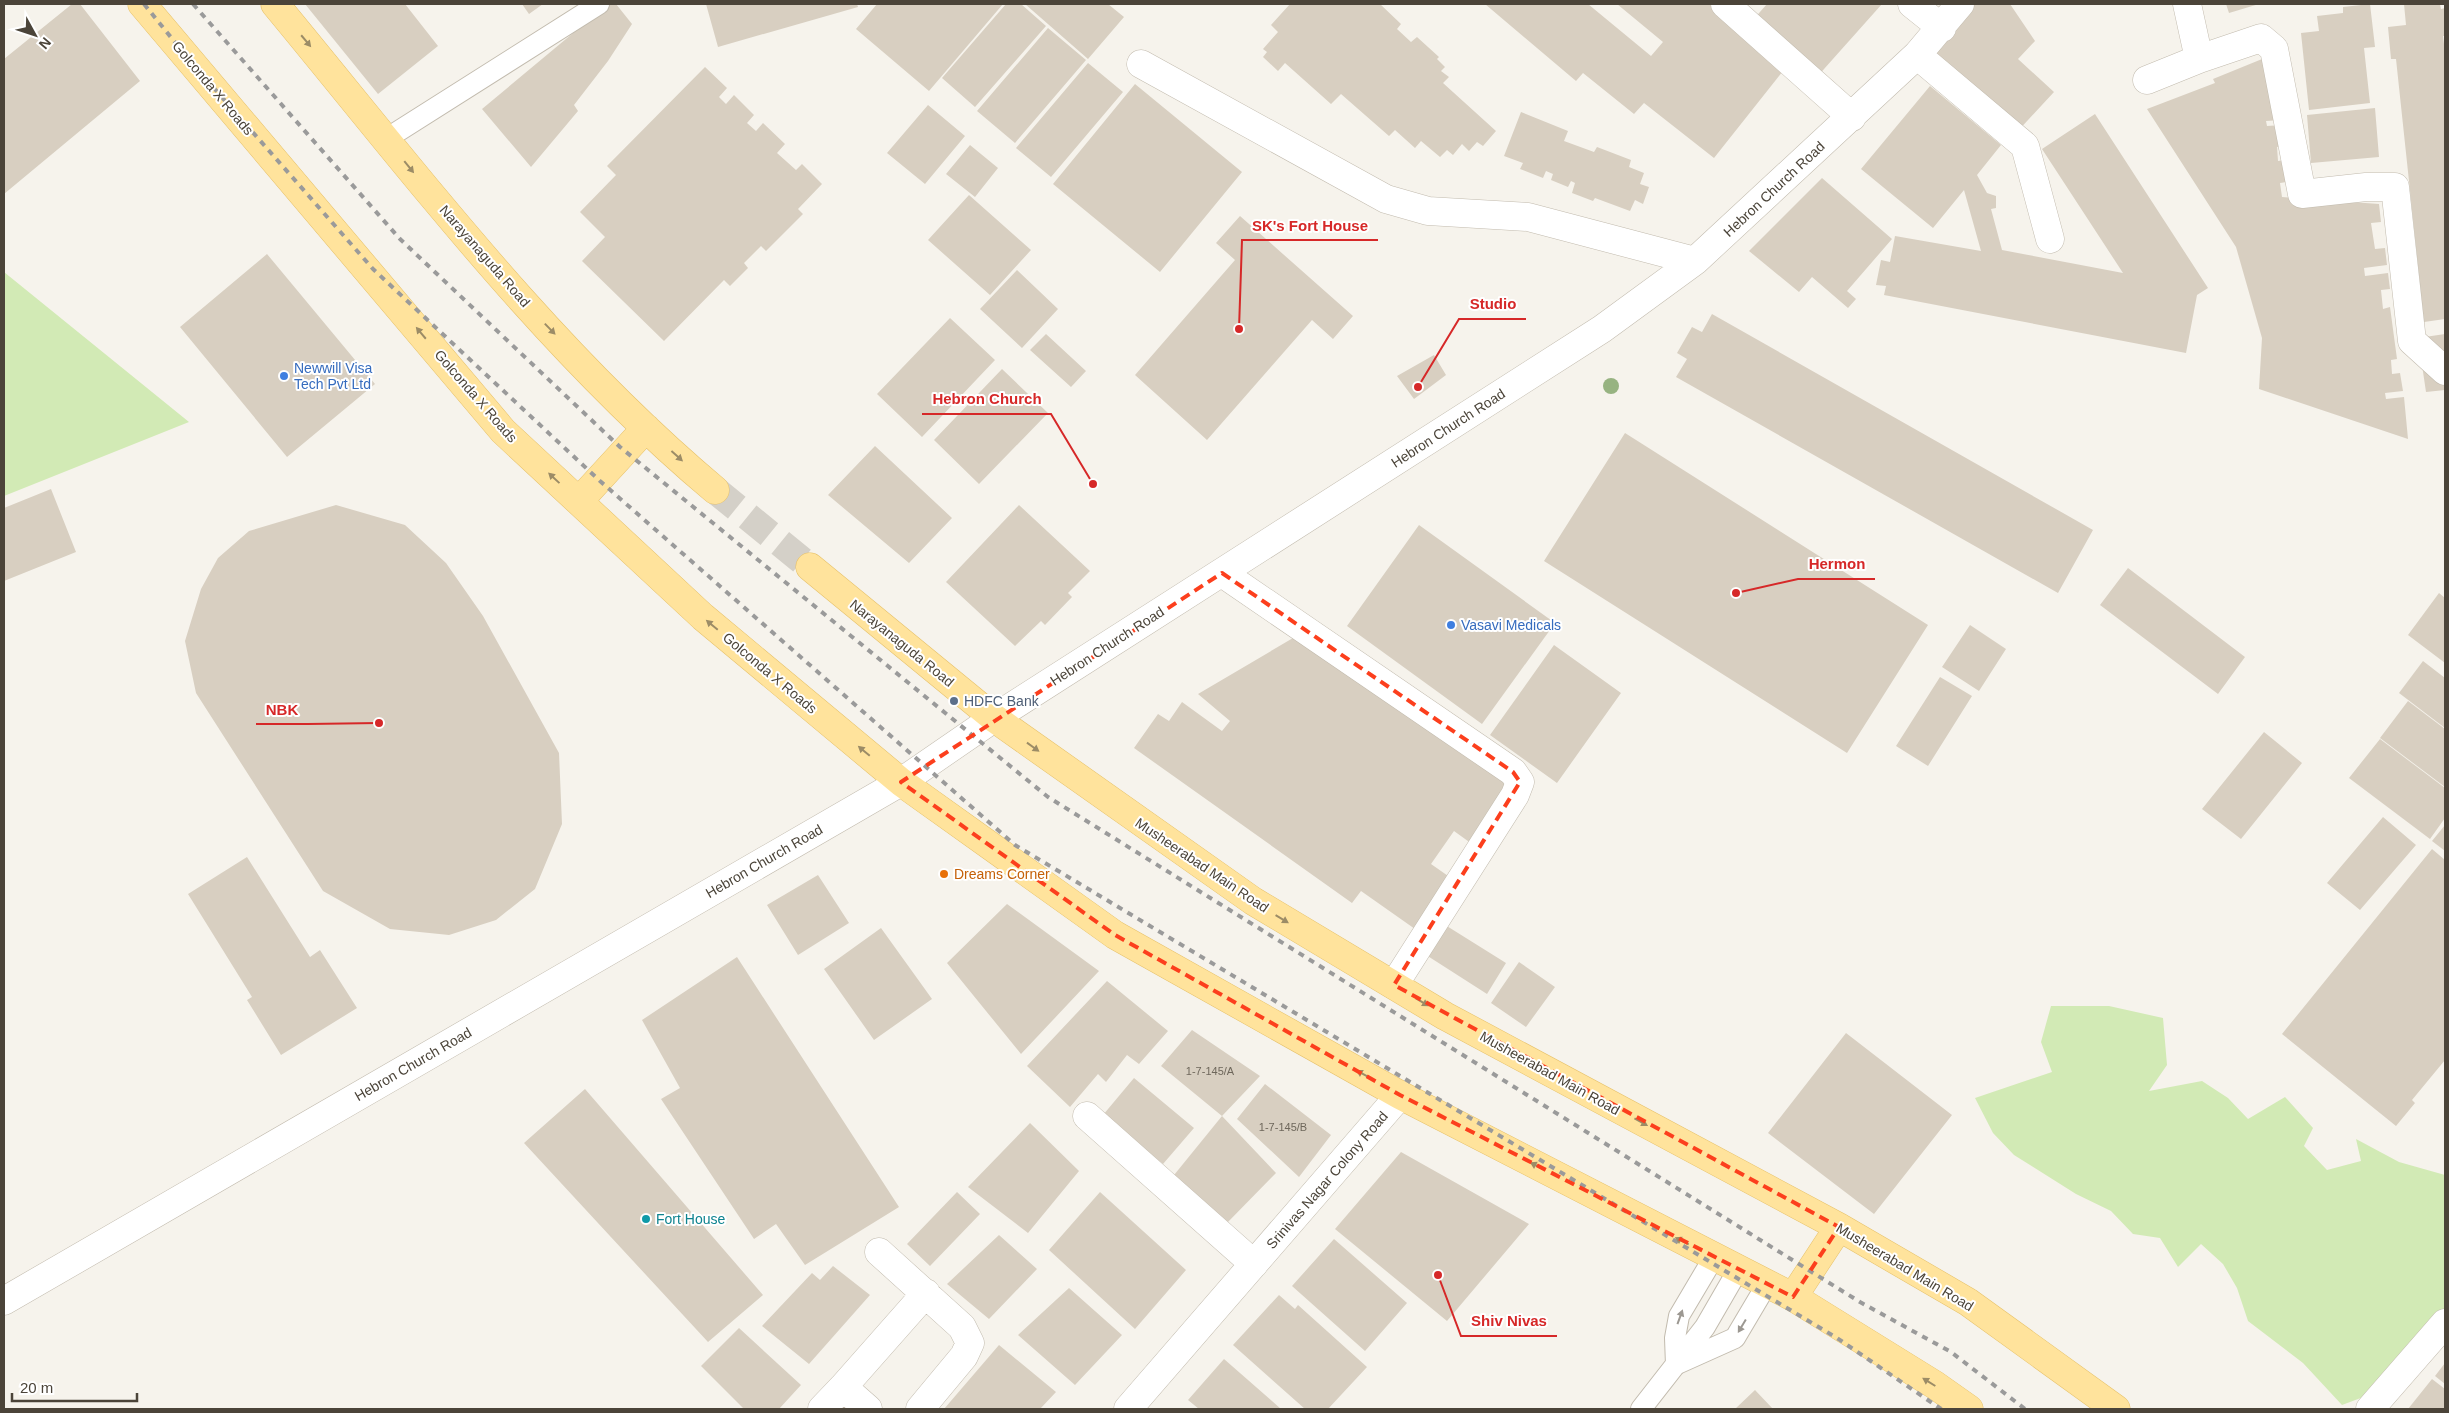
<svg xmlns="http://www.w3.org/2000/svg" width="2449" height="1413" viewBox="0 0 2449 1413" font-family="Helvetica,sans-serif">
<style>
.green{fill:#d2eab5}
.building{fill:#d8cfc1}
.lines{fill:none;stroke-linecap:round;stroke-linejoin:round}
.primary-tunnel{stroke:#d4d0c8;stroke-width:28;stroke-dasharray:28 14;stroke-linecap:butt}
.service-casing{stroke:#c2bbae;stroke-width:22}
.minor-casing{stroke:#c2bbae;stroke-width:29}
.primary-casing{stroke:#e6c16a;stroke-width:29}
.service{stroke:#fff;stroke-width:20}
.minor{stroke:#fff;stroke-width:28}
.primary{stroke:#ffe39c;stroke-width:28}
.rail{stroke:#9a9a9a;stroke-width:4;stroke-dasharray:6 6;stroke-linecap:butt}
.tree{fill:#97b381}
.oneway{fill:#9c8c66}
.oneway2{fill:#9c9892}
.marked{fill:none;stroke:#fc3f1d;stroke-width:4;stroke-dasharray:10 6;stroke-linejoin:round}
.shop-dot{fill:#3f7fe0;stroke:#fff;stroke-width:2}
.service-dot{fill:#5c6f8a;stroke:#fff;stroke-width:2}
.food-dot{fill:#e8710a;stroke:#fff;stroke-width:2}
.culture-dot{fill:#0f9aa8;stroke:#fff;stroke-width:2}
.labels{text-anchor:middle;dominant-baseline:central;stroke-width:4;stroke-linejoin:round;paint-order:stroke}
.number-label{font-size:11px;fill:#6e675b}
.street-label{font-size:14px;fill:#4b4439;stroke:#fff}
.shop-label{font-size:14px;fill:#366cbe;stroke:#fff;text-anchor:start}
.service-label{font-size:14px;fill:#4e5e75;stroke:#fff;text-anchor:start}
.food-label{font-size:14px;fill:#c56008;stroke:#fff;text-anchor:start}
.culture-label{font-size:14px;fill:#0d838f;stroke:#fff;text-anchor:start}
.leader{fill:none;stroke:#d62828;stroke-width:2}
.callout-dot{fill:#d62828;stroke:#fff;stroke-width:2}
.callout-label{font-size:15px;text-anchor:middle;font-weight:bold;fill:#d62828;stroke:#fff;stroke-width:4;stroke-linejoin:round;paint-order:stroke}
</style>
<rect width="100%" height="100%" fill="#f6f3ec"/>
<!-- green -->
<path class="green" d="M4,272L189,422L4,496Z
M2051,1006H2109L2163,1018L2167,1065L2149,1091L2202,1081L2228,1098L2248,1119L2285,1097L2313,1128L2304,1146L2327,1170L2361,1161L2356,1139L2399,1162L2445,1175V1310L2366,1396L2342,1405L2303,1363L2248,1321L2237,1288L2223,1264L2201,1244L2178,1267L2160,1238L2133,1234L2111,1211L2076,1194L2014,1155L1993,1133L1975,1098L2052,1072L2041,1042Z"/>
<!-- building -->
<path class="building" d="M72,4H80L140,81L4,194V59Z
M305,4H405L438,46L378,94Z
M522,4H543L529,14Z
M608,4H616L632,24L608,61L574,105L578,111L531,167L482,109Z
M706,4H857L858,7L718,47Z
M877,4H1003L929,91L856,29Z
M1006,4H1021L1046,26L975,107L942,78Z
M1025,4H1108L1124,17L1088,59Z
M1290,4H1380L1401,24L1397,29L1411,42L1417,37L1439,57L1437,59L1445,67L1441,71L1449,77L1443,83L1496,131L1483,146L1477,142L1469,151L1462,144L1453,155L1447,150L1440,157L1421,141L1415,148L1395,130L1389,136L1341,94L1331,104L1285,63L1278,71L1263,57L1267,52L1263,49L1278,32L1271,25Z
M1485,4H1588L1651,56L1663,42L1617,4H1709L1787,66L1714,158L1644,103L1634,114L1583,73L1576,81Z
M1767,4H1882L1816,78L1752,21Z
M1974,4H2010L2035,41L2018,59L2054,92L2016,133L1929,52Z
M2226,4H2259L2229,13Z
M2370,4L2375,47L2364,48L2370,103L2309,110L2301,33L2319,31L2317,16L2343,13V7Z
M2404,4H2440L2441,9L2445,8V36H2443L2445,52V319L2424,322L2396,59H2391L2388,27L2406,25Z
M1048,28L1086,60L1015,143L977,111Z
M2267,57L2282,120L2266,121L2267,126L2282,125L2284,146L2277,147L2278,161L2285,160L2287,182L2280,183L2282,197L2379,204L2381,222L2371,223L2375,249L2385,248L2387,265L2364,268L2365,276L2388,273L2390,289L2381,290L2383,309L2390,307L2397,359L2391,360L2392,374L2400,373L2403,391L2385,393L2386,399L2404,397L2408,439L2259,389L2262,338L2236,247L2147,109L2215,83L2213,79Z
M1088,63L1123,92L1051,177L1016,148Z
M705,67L727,88L719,97L726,104L734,95L754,115L747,123L756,131L763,123L785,144L777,153L796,170L802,164L822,184L798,209L803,214L766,251L761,246L744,263L748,268L730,286L724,280L664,341L582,261L605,237L580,212L616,175L607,166Z
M1135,84L1242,172L1160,272L1053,184Z
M1930,86L2001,145L1977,175L1987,193L1996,196V208L1991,209L2002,250L2123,273L2042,149L2095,114L2208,288L2197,295L2186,353L1884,295L1886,286L1876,285L1881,260L1890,262L1895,236L1981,251L1964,190L1933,228L1861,169Z
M928,105L965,136L925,184L887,153Z
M2375,108L2379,157L2311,163L2307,115Z
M1521,112L1568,131L1564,141L1594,152L1597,147L1631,160L1629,167L1644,173L1640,184L1649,187L1643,204L1635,200L1630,211L1595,198L1593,201L1572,193L1575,183L1571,181L1568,187L1551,180L1553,174L1546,171L1543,178L1520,169L1523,163L1504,156Z
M970,145L998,168L975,197L946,174Z
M1822,178L1892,239L1847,291L1856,299L1848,308L1812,277L1799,292L1749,251Z
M969,195L1031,250L990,295L928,240Z
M1240,216L1353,316L1333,339L1312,320L1207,440L1135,375L1235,260L1216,243Z
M267,254L375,384L287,457L180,327Z
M1017,270L1058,309L1022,348L980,309Z
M1712,314L2093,530L2058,593L1676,377L1687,359L1677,353L1692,327L1702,332Z
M950,318L995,360L922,437L877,394Z
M1046,334L1086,371L1071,387L1030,350Z
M2445,334V390L2426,392L2418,338Z
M1434,355L1446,375L1414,399L1397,376Z
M1002,369L1048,413L979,484L934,440Z
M1625,433L1928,625L1847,753L1544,561Z
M875,446L952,518L909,563L828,495Z
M51,489L76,552L4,581V508Z
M336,505L405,525L446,563L483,616L559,753L562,824L535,889L496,920L449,935L390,929L323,891L196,693L185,641L201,589L218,558L249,531Z
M1019,505L1090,571L1068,593L1072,597L1045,625L1041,621L1015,646L946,582Z
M1419,525L1555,623L1482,724L1347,626Z
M2128,568L2245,657L2218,694L2100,605Z
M2439,593L2445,598V663L2408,635Z
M1970,625L2006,649L1979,691L1942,667Z
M1293,638L1514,785L1472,844L1454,831L1431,864L1451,878L1415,929L1361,891L1352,903L1134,748L1158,714L1169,721L1182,702L1222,731L1230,721L1198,694Z
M1554,645L1621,693L1557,783L1490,735Z
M2423,661L2445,678V728L2399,693Z
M1940,677L1972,696L1928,766L1896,746Z
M2408,701L2445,729V787L2380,738Z
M2264,732L2302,763L2241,839L2202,809Z
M2380,739L2445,788V818L2430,839L2349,778Z
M2383,817L2416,845L2360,910L2327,883Z
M2445,825V851L2432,841Z
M2432,849L2445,860V1060L2412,1100L2415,1103L2396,1126L2282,1034Z
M247,857L310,957L320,950L357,1008L281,1055L247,1000L252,997L188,894Z
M818,875L849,923L798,955L767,905Z
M1007,904L1099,971L1021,1054L947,963Z
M1442,923L1506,963L1487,994L1423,953Z
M881,928L932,999L874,1040L824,969Z
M737,957L899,1207L805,1265L776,1224L754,1239L661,1099L680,1088L642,1020Z
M1519,962L1555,987L1526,1027L1491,1003Z
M1107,981L1168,1031L1139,1064L1127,1055L1106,1082L1098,1074L1070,1107L1027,1066Z
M1192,1030L1260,1076L1222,1116L1161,1066Z
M1846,1033L1952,1115L1874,1214L1768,1133Z
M1134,1078L1194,1128L1163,1164L1103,1115Z
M1265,1084L1331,1135L1299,1177L1237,1119Z
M585,1089L763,1295L708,1342L524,1143Z
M1222,1116L1276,1173L1227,1223L1170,1180Z
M1030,1123L1079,1171L1028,1233L968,1187Z
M1401,1152L1529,1224L1447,1321L1335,1229Z
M957,1192L980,1214L930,1266L907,1244Z
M1100,1192L1186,1270L1135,1329L1049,1250Z
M999,1235L1037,1269L989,1319L947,1284Z
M1334,1239L1407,1303L1365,1351L1292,1286Z
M833,1266L870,1295L809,1364L762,1326L812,1273L820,1280Z
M1069,1288L1122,1335L1075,1385L1018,1335Z
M1279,1295L1295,1309L1298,1305L1367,1367L1328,1409H1305L1233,1345Z
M739,1328L801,1385L779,1409H744L701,1366Z
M999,1345L1056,1392L1040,1409H944Z
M1224,1359L1281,1409H1199L1188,1400Z
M2445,1363V1384L2435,1376Z
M2432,1379L2445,1389V1409H2408Z
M1755,1390L1773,1409H1735Z"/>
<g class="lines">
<!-- primary-tunnel -->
<path class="primary-tunnel" d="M715,490L810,567"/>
<defs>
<path id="service" d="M386,139L599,4
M1677,1364L1735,1338L1767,1284
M1676,1365L1675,1338L1679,1316L1714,1257
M1641,1409L1705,1327L1738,1270"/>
<path id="minor" d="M1725,4L1852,117
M1912,4L1942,28
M2187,4L2199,59L2261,38L2274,49L2302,194L2366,187H2395L2412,341L2445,371
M1917,55L2025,146L2050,239
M1141,64L1386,199L1428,211L1528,217L1695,261
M2147,80L2199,59
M1222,573L1513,772L1520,782L1515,795L1394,985
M1087,1116L1254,1264
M879,1252L962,1327L970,1343L964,1356L920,1409
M4,1301L901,782L994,718L1602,329L1695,261L1917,55L1960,4
M843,1387L926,1293
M822,1409L843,1387L868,1409
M1128,1409L1400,1095
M2370,1409L2445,1323"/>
<path id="primary" d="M142,4L503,431L703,617L901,782L1115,935L1400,1095L1793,1297L1935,1385L1969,1409
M275,4C414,172 547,349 715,490
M579,501L646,428
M810,567L994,718L1253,901L1445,1016L1839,1227L1968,1302L2116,1409
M1793,1297L1839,1227"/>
</defs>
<!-- service casing -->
<use href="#service" class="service-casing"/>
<!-- minor casing -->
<use href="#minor" class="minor-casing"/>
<!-- primary casing -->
<use href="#primary" class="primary-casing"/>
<!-- service -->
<use href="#service" class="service"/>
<!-- minor -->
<use href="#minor" class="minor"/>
<!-- primary -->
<use href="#primary" class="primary"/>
<!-- rail -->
<path class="rail" d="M144,4L191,62L373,269L600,481L1015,845L1837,1338L1941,1409
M193,4L400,239L620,447L1048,797L1860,1302L1951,1352L2025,1409"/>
</g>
<!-- trees -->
<circle class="tree" cx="1611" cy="386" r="8"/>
<!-- one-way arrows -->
<defs><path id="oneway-solid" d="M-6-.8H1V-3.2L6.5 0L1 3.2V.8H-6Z" transform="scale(1.25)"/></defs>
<g class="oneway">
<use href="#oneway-solid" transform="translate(306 41) rotate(50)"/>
<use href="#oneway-solid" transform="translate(409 167) rotate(51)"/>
<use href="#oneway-solid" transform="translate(550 329) rotate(46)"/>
<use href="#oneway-solid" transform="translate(421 333) rotate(-130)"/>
<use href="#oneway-solid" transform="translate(677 456) rotate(42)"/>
<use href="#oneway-solid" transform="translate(554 478) rotate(-137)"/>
<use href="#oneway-solid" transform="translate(712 625) rotate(-140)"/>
<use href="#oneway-solid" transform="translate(1033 747) rotate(36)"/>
<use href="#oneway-solid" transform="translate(864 751) rotate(-140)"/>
<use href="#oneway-solid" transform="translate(1282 919) rotate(31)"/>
<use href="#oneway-solid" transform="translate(1422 1002) rotate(31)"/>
<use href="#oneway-solid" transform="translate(1363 1074) rotate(-151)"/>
<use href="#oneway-solid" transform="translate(1641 1122) rotate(29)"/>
<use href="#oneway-solid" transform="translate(1537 1166) rotate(-153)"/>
<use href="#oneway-solid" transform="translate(1682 1241) rotate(-153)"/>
<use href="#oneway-solid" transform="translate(1929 1382) rotate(-148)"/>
</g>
<g class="oneway2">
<use href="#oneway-solid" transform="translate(1680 1317) rotate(-70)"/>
<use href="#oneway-solid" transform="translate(1742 1326) rotate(121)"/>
</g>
<!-- marked area -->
<path class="marked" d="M1222,573L1513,772L1520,782L1394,985L1839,1227L1793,1297L1400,1095L1115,935L901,782Z"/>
<!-- markers -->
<g class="shop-dot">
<circle cx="284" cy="376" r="5"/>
<circle cx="1451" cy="625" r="5"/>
</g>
<circle class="service-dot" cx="954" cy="701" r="5"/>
<circle class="food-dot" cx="944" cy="874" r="5"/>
<circle class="culture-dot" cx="646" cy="1219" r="5"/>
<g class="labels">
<!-- number labels -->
<g class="number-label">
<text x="1210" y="1071">1-7-145/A</text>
<text x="1283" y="1127">1-7-145/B</text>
</g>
<!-- street labels -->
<g class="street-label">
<text transform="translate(213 88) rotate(50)">Golconda X Roads</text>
<text transform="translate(1774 189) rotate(-43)">Hebron Church Road</text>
<text transform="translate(485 256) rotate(49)">Narayanaguda Road</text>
<text transform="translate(476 396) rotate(49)">Golconda X Roads</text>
<text transform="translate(1448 428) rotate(-33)">Hebron Church Road</text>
<text transform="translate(902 643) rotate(39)">Narayanaguda Road</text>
<text transform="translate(1107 646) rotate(-33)">Hebron Church Road</text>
<text transform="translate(770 673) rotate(40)">Golconda X Roads</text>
<text transform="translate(764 861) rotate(-30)">Hebron Church Road</text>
<text transform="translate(1202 865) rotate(34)">Musheerabad Main Road</text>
<text transform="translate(413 1064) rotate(-30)">Hebron Church Road</text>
<text transform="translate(1550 1073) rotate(29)">Musheerabad Main Road</text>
<text transform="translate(1327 1180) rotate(-49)">Srinivas Nagar Colony Road</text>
<text transform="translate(1905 1267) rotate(31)">Musheerabad Main Road</text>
</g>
<!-- shop labels -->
<g class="shop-label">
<text x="294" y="368">Newwill Visa<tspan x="294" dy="16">Tech Pvt Ltd</tspan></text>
<text x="1461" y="625">Vasavi Medicals</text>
</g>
<!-- service labels -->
<g class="service-label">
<text x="964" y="701">HDFC Bank</text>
</g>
<!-- food labels -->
<g class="food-label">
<text x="954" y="874">Dreams Corner</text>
</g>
<!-- culture labels -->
<g class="culture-label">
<text x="656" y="1219">Fort House</text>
</g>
</g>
<!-- callouts -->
<path class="leader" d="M1239 329L1242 240H1378M1418 387L1459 319H1526M1093 484L1051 414H922M1736 593L1798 579H1875M379 723L308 724H256M1438 1275L1461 1336H1557"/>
<g class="callout-dot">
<circle cx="1239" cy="329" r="5"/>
<circle cx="1418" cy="387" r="5"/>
<circle cx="1093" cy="484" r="5"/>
<circle cx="1736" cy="593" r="5"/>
<circle cx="379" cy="723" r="5"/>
<circle cx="1438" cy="1275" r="5"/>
</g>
<g class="callout-label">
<text x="1310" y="231">SK's Fort House</text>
<text x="1493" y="309">Studio</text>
<text x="987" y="404">Hebron Church</text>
<text x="1837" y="569">Hermon</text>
<text x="282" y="715">NBK</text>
<text x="1509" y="1326">Shiv Nivas</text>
</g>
<!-- border -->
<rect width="2449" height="1413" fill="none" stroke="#4b4439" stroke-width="10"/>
<!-- north arrow -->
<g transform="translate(35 35) rotate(130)" stroke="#ffffff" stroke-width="4" paint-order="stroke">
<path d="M0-4L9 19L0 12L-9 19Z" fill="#4b4439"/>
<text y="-8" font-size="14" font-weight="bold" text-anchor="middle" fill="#4b4439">N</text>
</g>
<!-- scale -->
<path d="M12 1393v8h125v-8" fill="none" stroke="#4b4439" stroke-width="2.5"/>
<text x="20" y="1393" font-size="15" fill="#4b4439" stroke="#ffffff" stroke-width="4" paint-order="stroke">20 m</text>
</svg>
